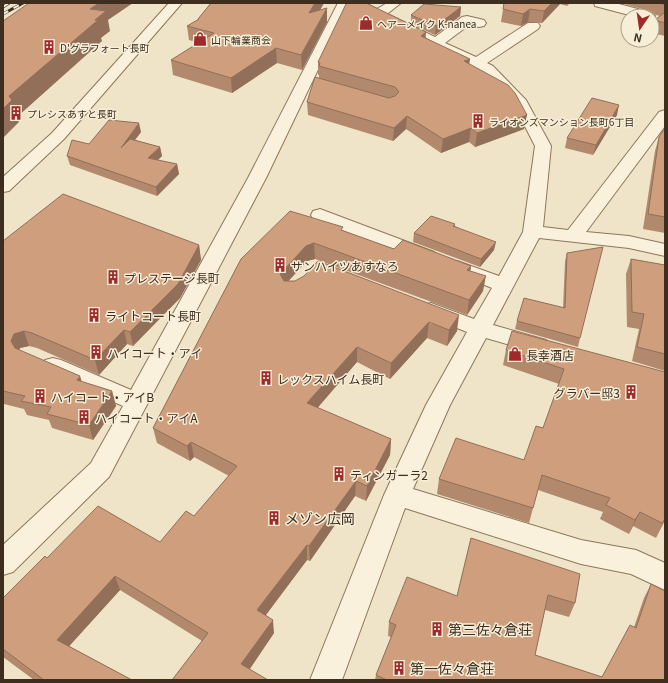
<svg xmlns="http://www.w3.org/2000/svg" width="668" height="683" viewBox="0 0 668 683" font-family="Georgia,'Noto Sans JP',serif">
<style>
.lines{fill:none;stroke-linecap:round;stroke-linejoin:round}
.minor-casing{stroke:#8d765c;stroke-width:2}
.minor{fill:#faf1dc;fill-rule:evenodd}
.rail-casing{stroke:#3d2e20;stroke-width:3}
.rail{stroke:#f7eed8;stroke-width:2;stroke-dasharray:6;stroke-linecap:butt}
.wall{fill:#b2896c}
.shaded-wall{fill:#916f58}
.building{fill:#cf9f7d;stroke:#916f58}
.labels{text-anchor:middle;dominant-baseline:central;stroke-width:3;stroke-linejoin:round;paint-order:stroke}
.far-poi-label{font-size:10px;fill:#3d2e20;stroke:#f7eed8;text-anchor:start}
.poi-label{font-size:12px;fill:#3d2e20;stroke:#f7eed8;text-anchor:start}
.near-poi-label{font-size:14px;fill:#3d2e20;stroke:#f7eed8;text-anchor:start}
</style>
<rect width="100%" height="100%" fill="#f0e4c8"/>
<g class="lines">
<defs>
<path id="minor" d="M169,3H182L64,139L9,191L3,192V177L52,133Z
M338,3H364L377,9L387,3H401L387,14L435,37L462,17L467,16L484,20L486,23L484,26L479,27L469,25L445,43L476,57L528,23H538L540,26L538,29L487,63L493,66L526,100L551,146L543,227L568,230L659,112L665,110V126L586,232L629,236L665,244V256L629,248L539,238L493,325L546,340L549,345L546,350L538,353L486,338L450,405L413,489L581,540L636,550L665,563V590L631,574L581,564L405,508L342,680H310L384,495L426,405L467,332L424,315L420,310L424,305L431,303L474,319L492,288L450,271L447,267L450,263L457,261L499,276L523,232L535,146L514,105L483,72L349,5L266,178L109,477L13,572L3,575V545L91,463L123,406L45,372L42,366L45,360L53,358L61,360L131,390L248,178Z
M594,3H615L653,13L655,16L652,19V16H633L595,6Z
M320,209L434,252L437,256L434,260L427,262L420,260L313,219L311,215L313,211Z"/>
</defs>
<!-- minor casing -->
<use href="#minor" class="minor-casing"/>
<!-- minor -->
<use href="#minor" class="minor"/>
<defs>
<path id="rail" d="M3,7L9,3
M3,14L23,3"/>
</defs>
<!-- rail casing -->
<use href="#rail" class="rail-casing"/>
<!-- rail -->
<use href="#rail" class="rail"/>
</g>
<!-- wall -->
<path class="wall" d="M211,3H324L320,10L327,22L302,70L277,63L232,93L173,75L171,60L199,43L189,40L187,26L198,20V19Z
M504,3H570L567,6L560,4L542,23L528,22L521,26L501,22Z
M621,3H665V36L652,33L655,20L660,16L656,15L653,12Z
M461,7L460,16L435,35L411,24V15Z
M426,32L425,37L469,64L524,129L475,147L469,142L441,153L406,129L393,141L308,115L307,102L319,78V75H318V62Z
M617,115L593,155L565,148L567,138Z
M665,128V233L643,229L655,151L659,137Z
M141,132L135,140L160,147L162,156L158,160L177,164L179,174L157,196L70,165L67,156L89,144Z
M455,224V226L494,250L480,267L413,242L414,233Z
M343,231L394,249L471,266L470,271L483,291L467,315L315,259L307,261L288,281L457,331L447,346L427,338L390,379L357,362L317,408L391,439L390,455L366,501L355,496L310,561L307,560L266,615L274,633L250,669L202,641L120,590L69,646L132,680H34L3,657V598L47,558L160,542L194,516L229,476L194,457L190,461L157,443L153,428L241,259Z
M3,241L199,245L201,260L180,298L133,346L127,344L99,375L37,348L29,346L20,348L19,350L82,382L112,391L116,406L93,440L52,428L49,420L27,415L24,409L4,404L3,401Z
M567,253L580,338L578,347L515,329L517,321L563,308L565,261Z
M631,259L665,265V371L632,361L639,329L627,327L626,274Z
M506,350L665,372V520L656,538L633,526L629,534L600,519L603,512L538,490L529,523L437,494L439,479L524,460L543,428L559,384L503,365Z
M471,538L575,603L569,617L545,610L535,655L602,677L634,627L644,598L651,584L665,680H375L376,675L391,637L388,636L389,622L457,596Z"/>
<!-- shaded-wall -->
<path class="shaded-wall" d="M99,3H133L108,20L110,31L101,38L102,41L17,117L19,122L3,138V109L9,96L90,9Z
M315,3H324L310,27L309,13Z
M552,3H560V4L542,23L544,11Z
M461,7L460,16L435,35L436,26Z
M327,8V22L302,70L301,55Z
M530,9L528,22L521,26L523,14Z
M426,32L425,45L421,36Z
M276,48L277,63L232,93L231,78Z
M470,59L468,72L464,61Z
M619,105L617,115L593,155L596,145Z
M527,115L524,129L475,147L477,133Z
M407,116L406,129L393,141L394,128Z
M139,123L141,132L122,157L121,148Z
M471,128L469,142L441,153L443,139Z
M160,147L162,156L150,167L148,158Z
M177,164L179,174L157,196L156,187Z
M496,242L494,250L480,267L481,259Z
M314,243L315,259L307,261L281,289L280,274L306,246Z
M199,245L201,260L180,298L133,346L130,332Z
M471,266L469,281L467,270Z
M486,276L483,291L467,315L469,300Z
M459,315L457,331L447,346L449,330Z
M429,322L427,338L390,379L391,363Z
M124,330L127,344L99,375L95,360Z
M24,331L29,346L20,348L17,356L11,341L14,334Z
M357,347V362L308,419L307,403Z
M80,376L85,391L77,380Z
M112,391L116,406L93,440L89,425Z
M391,439L390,455L366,501L367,486Z
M191,442L194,457L190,461L187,446Z
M356,481L355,496L310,561L309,546Z
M640,512L629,534L635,520Z
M665,519V520L656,538Z
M307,545V560L259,624L257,610Z
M115,576L120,590L63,653L57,640Z
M273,620L274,633L244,677L241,664Z"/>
<!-- building -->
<path class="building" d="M29,3H99L90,9L106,11L95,20H98L9,96L12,100L3,109V21Z
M211,3H315L309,13L327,8L301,55L276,48L231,78L171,60L214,33L187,26L199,19H198Z
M348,3H366L426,32L421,36L470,59L464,61L508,85L515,93L527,115L477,133L471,128L443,139L407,116L394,128L307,102L315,77L389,98L395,96L399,92L395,87L319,66L320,63L318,62L346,4Z
M504,3H552L544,11L530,9L523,14L503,9Z
M659,3H665V5L660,3Z
M424,4L461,7L436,26L411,15Z
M665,12V23L655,20Z
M592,98L619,105L596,145L567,138Z
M109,120L139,123L121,148L130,139L160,147L148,158L177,164L156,187L67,156L72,140L89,144Z
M665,128V217L648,214L659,137Z
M63,194L199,245L178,284L130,332L124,330L95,360L32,333L24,331L14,334L11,341L15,348L80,376L77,380L112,391L89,425L47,414L51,407L21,401L25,396L3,391V241Z
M290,211L343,227L341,230L394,249L403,240L471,266L467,270L486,276L469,300L314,243L306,246L280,274L284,281H295L304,276L318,261L459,315L449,330L429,322L391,363L357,347L307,403L391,439L367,486L356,481L309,546L307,545L257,610L273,620L241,664L268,680H172L208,633L115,576L57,640L132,680H44L3,649V598L45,556L47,558L98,506L160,542L186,511L194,516L237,466L191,442L187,446L153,428L241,259Z
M431,216L455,224L453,226L496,242L481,259L414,233Z
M603,247L580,338L517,321L524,298L565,308L567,253Z
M631,259L665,265V354L637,347L644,314L632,312Z
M512,331L665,372V519L662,523L640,512L635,520L606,505L610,498L542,475L533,508L439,479L456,438L524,460L536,426L543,428L564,369L506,350Z
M471,538L580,574L575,603L548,595L535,655L602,677L630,625L636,628L651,584L665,591V680H387L376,675L396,625L389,622L407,577L457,596Z"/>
<!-- icons -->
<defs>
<symbol id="shop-bare" viewBox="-9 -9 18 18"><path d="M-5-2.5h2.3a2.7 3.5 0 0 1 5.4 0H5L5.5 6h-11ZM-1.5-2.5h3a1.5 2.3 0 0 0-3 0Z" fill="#9e2a2b" stroke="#f7eed8" stroke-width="2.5" paint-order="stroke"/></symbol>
<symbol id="building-bare" viewBox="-9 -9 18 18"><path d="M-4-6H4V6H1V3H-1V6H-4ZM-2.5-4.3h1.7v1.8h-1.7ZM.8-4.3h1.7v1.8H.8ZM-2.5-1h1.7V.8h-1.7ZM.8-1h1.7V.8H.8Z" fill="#9e2a2b" stroke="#f7eed8" stroke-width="2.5" paint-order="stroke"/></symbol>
</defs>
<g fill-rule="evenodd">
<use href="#shop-bare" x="356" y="13" width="20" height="20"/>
<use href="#shop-bare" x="190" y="29" width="20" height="20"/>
<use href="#building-bare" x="39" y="37" width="20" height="20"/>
<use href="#building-bare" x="6" y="103" width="20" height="20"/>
<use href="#building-bare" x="468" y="111" width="20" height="20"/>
<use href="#building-bare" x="270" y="255" width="20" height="20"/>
<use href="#building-bare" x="103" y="267" width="20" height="20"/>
<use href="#building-bare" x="84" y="305" width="20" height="20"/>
<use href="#building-bare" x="86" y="342" width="20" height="20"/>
<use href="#shop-bare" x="505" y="344" width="20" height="20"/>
<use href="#building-bare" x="256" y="368" width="20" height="20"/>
<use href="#building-bare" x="621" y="382" width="20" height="20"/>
<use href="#building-bare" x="30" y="386" width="20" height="20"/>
<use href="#building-bare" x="74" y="407" width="20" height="20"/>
<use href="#building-bare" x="329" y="464" width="20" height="20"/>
<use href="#building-bare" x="264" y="508" width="20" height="20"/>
<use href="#building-bare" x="427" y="619" width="20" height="20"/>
<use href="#building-bare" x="389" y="658" width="20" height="20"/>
</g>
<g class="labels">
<!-- far-poi labels -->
<g class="far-poi-label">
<text x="377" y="23">ヘアーメイク K-nanea</text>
<text x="211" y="39">山下輪業商会</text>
<text x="60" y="47">D'グラフォート長町</text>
<text x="27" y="113">プレシスあすと長町</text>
<text x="489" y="121">ライオンズマンション長町6丁目</text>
</g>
<!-- poi labels -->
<g class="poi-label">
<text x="291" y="265">サンハイツあすなろ</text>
<text x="124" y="277">プレステージ長町</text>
<text x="105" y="315">ライトコート長町</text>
<text x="107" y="352">ハイコート・アイ</text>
<text x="526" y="354">長幸酒店</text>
<text x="277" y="378">レックスハイム長町</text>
<text x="620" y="392" text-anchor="end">グラバー邸3</text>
<text x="51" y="396">ハイコート・アイB</text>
<text x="95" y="417">ハイコート・アイA</text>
<text x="350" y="474">ティンガーラ2</text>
</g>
<!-- near-poi labels -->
<g class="near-poi-label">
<text x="285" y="518">メゾン広岡</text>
<text x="448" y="629">第三佐々倉荘</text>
<text x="410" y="668">第一佐々倉荘</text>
</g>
</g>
<!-- border -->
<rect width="668" height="683" fill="none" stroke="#3d2e20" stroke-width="8"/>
<!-- north arrow -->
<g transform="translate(640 28) rotate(193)"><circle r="19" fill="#f7eed8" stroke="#ada18e"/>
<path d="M0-3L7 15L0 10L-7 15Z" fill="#9e2a2b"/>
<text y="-6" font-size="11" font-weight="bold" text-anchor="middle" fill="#3d2e20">N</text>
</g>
</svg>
